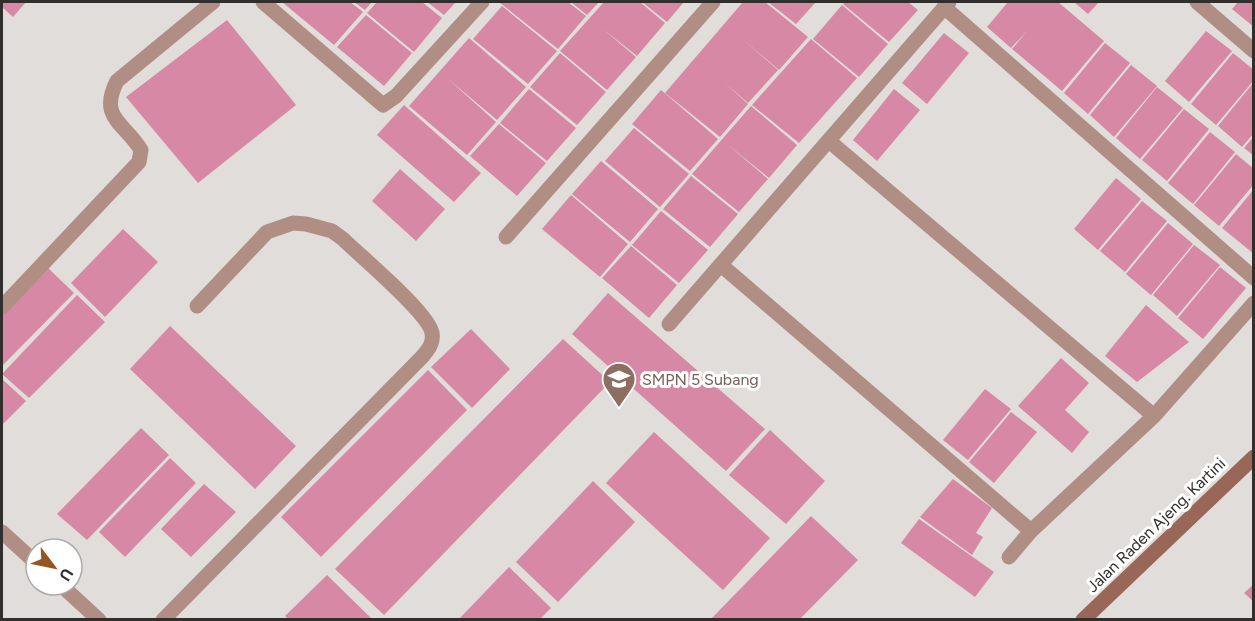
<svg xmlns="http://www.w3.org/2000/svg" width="1255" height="621" viewBox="0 0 1255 621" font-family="Figtree,sans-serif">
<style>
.building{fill:#d688a5}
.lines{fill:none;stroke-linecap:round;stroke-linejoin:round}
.minor{stroke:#b18e84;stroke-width:15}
.secondary{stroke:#996758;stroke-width:15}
.labels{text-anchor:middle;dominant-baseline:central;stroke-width:6;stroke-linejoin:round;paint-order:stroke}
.education-label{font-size:16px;fill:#785e54;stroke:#fff;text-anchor:start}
.street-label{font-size:16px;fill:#302f2e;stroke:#fff}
</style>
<rect width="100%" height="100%" fill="#e1ddda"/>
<!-- building -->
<path class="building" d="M2,2H26L13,17L2,7Z
M282,2H350L363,12L334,45Z
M354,2H372L365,10Z
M377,2H422L442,18L414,52L367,13Z
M427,2H456L444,15Z
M499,2H568L586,16L558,49Z
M571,2H599L587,15Z
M604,2H640L665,23L637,56L603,29L636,57L607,90L560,51Z
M642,2H684L667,22Z
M743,2H765L808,37L779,70L740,37L778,70L748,103L724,82L748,104L720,137L665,93Z
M768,2H816L796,24Z
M845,2H908L918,10L889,42L843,4Z
M1008,2H1058L1104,41L1062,91L1012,49L1028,30L1011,48L987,27Z
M1074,2H1099L1088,14Z
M1238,2H1254V27L1232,9Z
M842,5L888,44L859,77L813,39Z
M502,6L557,51L528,84L473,39Z
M366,15L412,53L384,86L337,47Z
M227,20L296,105L198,183L126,97Z
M1206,31L1232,51L1189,102L1165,81Z
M944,33L969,53L927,104L902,83Z
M469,38L526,87L497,120L447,78L496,122L467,155L409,106Z
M811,39L857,78L799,143L752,105Z
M1105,43L1130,63L1088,114L1064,93Z
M560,53L606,92L577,125L530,87Z
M1233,53L1254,70V80L1216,125L1191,104Z
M1131,65L1157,86L1114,137L1090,115Z
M1254,82V133L1242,147L1218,126Z
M1157,87L1183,108L1140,159L1116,138Z
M529,89L576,128L547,161L500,123Z
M894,89L920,110L877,161L853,140Z
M661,90L718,139L690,171L632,124Z
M404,105L481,173L454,202L377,135Z
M751,106L797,145L769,178L727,144L768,179L739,212L692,174Z
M1184,109L1209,129L1167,181L1142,160Z
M499,124L546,163L517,196L470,156Z
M634,128L689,174L660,207L605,161Z
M1210,132L1235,152L1193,204L1168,183Z
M1254,136V156L1244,148Z
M1236,154L1254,169V184L1219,226L1194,205Z
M601,161L658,209L630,242L572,194Z
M400,169L445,209L416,241L372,201Z
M691,176L738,214L710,247L663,209Z
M1116,178L1141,199L1098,250L1074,229Z
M1254,189V254L1222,228Z
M571,195L628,244L600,277L542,229Z
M1142,201L1167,221L1125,272L1100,251Z
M661,211L708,250L679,283L632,245Z
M1168,223L1193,244L1151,295L1126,274Z
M123,229L158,262L105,317L71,283Z
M1194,245L1220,265L1177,316L1153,295Z
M631,246L677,285L649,318L602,278Z
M46,266L74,293L2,366V314Z
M1220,267L1246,288L1203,339L1178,318Z
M608,293L765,429L726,471L572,334Z
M77,295L105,322L29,398L2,374Z
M1146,305L1189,342L1137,382L1105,356Z
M170,326L296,446L255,489L130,369Z
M471,329L510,369L472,408L431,367Z
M563,339L610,382L384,615L335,569Z
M1061,358L1089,383L1065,410L1089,432L1072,453L1018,406Z
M428,370L467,410L321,557L281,517Z
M2,379L26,401L2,425Z
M985,389L1011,409L968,460L943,440Z
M1011,412L1037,432L994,483L969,462Z
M141,428L169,455L87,540L57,514Z
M770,430L825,481L786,524L729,475Z
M654,432L770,538L723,590L606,483Z
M170,458L196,483L125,557L99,532Z
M953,479L992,508L976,533L983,537L972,555L920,517Z
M593,481L635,522L558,602L516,562Z
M204,484L236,512L191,557L161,529Z
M811,516L858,560L799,620H710Z
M919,519L994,572L975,597L901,543Z
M509,567L551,608L539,620H458Z
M327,575L373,620H289L285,616Z
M1254,584V602L1244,593Z"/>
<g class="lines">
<!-- minor -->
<path class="minor" d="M263,2L383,105L396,96L482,2
M1197,2L1254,51
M944,7L1254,278
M829,141L1154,416
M506,237L713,2
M721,265L1031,531
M2,307L139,162L141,150C125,123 98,118 117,81L213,2
M669,324L949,2
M2,532L36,563
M1009,557L1031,531L1154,416L1254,303
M61,585L99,620
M163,620L422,357C428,350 434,343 432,333C429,313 360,256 343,239L332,231L306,224L293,223L267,232L197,306"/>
<!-- secondary -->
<path class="secondary" d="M1083,620L1254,457"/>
</g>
<!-- icons -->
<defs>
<symbol id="school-pin" viewBox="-11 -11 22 30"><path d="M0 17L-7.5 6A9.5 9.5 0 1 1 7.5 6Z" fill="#8d6e63" stroke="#fff"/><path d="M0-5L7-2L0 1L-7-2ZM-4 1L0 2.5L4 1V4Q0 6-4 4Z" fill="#fff"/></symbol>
</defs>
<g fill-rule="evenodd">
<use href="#school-pin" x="600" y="360" width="38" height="52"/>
</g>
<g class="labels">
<!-- education labels -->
<g class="education-label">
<text x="642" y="379">SMPN 5 Subang</text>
</g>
<!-- street labels -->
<g class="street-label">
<text transform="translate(1156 525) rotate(-44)">Jalan Raden Ajeng. Kartini</text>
</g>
</g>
<!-- border -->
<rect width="1255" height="621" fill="none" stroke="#302f2e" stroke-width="6"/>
<!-- north arrow -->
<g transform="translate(54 567) rotate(122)"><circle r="28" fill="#ffffff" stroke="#acacab" stroke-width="1.5"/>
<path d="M0-4.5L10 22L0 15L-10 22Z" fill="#965620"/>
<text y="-9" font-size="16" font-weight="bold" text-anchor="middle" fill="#302f2e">U</text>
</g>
</svg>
